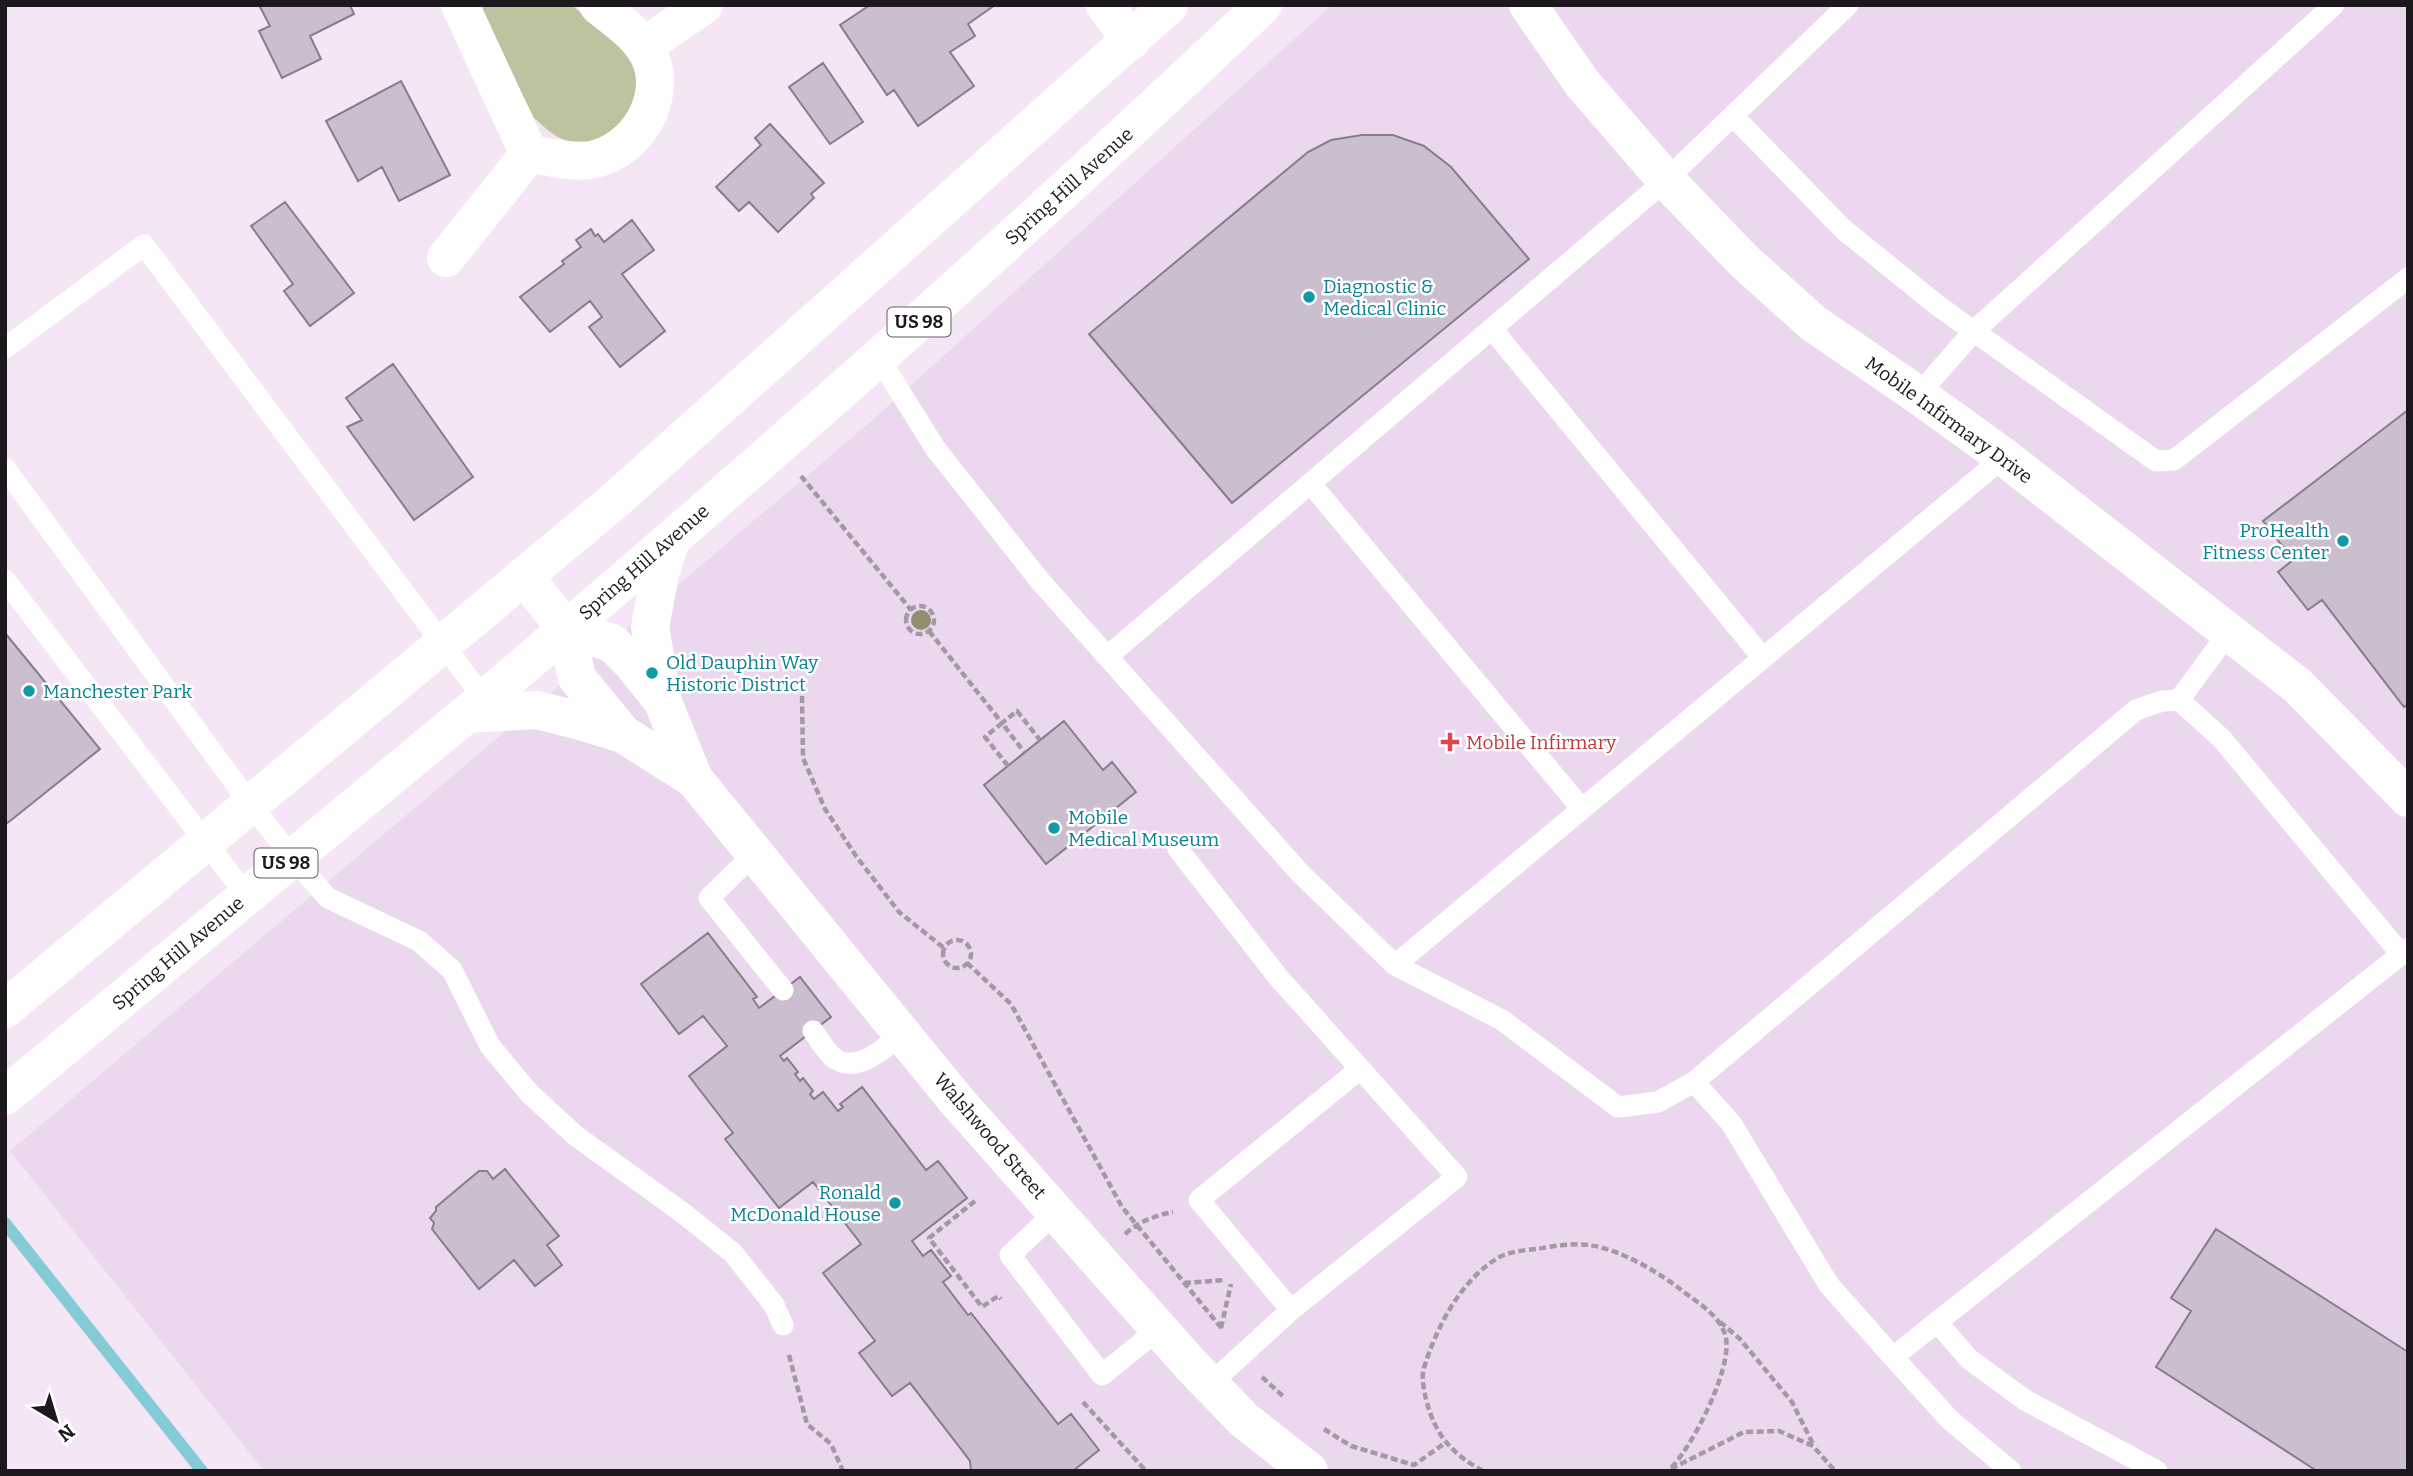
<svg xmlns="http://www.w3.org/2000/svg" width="2413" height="1476" viewBox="0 0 2413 1476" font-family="Bitter,serif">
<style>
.built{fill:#ecd8ee}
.green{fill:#bdc39e}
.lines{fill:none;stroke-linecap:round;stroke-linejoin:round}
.stream{stroke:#84cbd5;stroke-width:12}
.building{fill:#cbbfcf;stroke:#877c8b;stroke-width:2}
.path{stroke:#a398a4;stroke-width:4.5;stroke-dasharray:7 3.5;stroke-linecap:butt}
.lane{stroke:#fff;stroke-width:21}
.street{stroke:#fff;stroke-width:38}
.primary{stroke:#fff;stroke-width:38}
.tree{fill:#928e71}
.culture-dot{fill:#0f9aa8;stroke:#fff;stroke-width:2.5}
.health-dot{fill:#e0444e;stroke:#fff;stroke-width:2.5}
.labels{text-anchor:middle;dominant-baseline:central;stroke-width:5;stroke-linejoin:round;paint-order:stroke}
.shield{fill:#fff;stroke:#615d61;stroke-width:2}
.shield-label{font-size:18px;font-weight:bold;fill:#1d181d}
.street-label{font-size:19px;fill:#1d181d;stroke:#fff}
.culture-label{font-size:19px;fill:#0d838f;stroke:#fff;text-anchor:start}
.health-label{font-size:19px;fill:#be3a42;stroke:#fff;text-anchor:start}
</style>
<rect width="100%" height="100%" fill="#f5e6f6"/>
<!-- built -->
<path class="built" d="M1332,5H2408V1471H264L10,1151L868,424Z"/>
<!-- green -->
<path class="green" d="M478,5H572C595,26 639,53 638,89C637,97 633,107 632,115L594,144C562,142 557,139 534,118Z"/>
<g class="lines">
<!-- stream -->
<path class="stream" d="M5,1223L202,1471"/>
</g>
<!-- building -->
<path class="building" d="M259,5H350L354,14L310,36L321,59L282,78L259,31L270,26Z
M870,5H995L968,24L975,36L950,52L974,86L918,126L894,90L887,95L840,25Z
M823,63L863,122L830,144L789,87Z
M401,81L450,175L399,201L382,167L358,181L326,121Z
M770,124L824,183L811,194L814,198L778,232L749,202L739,211L716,187L761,145L755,138Z
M1362,135H1393L1424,146L1451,167L1529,259L1232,503L1089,334L1308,152L1331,140Z
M285,202L354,293L310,326L284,291L293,284L251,226Z
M632,220L654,250L622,274L665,331L620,367L589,327L602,317L590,301L550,332L520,297L564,264L562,261L581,247L576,240L591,229L595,236L598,234L604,242Z
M393,364L473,477L414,520L347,427L362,420L346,398Z
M2408,410V704L2404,707L2322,600L2308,610L2278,572L2293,560L2263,521Z
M5,633L100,749L5,825Z
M1064,721L1103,770L1112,762L1136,792L1046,864L984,785Z
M708,933L757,997L753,999L759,1008L800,977L831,1017L780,1056L784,1061L787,1058L798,1072L795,1074L800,1081L803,1078L813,1091L810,1094L814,1099L823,1092L838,1111L843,1107L840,1104L862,1087L926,1170L938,1161L967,1198L912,1241L923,1256L931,1250L951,1276L943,1282L968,1315L971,1313L1058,1424L1071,1414L1099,1450L1073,1471H971L970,1461L910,1383L892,1396L859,1353L875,1341L823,1273L861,1244L813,1182L779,1208L725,1139L733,1133L689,1076L727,1046L703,1016L679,1034L641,984Z
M505,1169L559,1236L547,1245L562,1265L535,1286L514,1260L479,1289L432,1229L434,1223L430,1218L436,1211V1207L479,1171H487L493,1179Z
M2216,1229L2408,1352V1471H2317L2156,1367L2191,1311L2171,1298Z"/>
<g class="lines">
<!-- path -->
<path class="path" d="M801,476L911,610
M906 620a14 14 0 1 1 28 0a14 14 0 1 1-28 0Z
M929,631L1002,723L1017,711L1040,740
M802,696L803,758L825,809L856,856L899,912L944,948
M1008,766L985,737L1002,723L1024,752
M943 954a14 14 0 1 1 28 0a14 14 0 1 1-28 0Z
M967,963L1011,1004L1122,1207L1223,1330
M975,1201L929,1238L982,1307L998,1296L1001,1299
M1125,1234C1140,1221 1154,1216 1173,1212
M1184,1283L1224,1280
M1720,1322L1740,1339L1792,1402L1813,1444
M1221,1328L1231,1284
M789,1355L807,1424L831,1444L843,1471
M1262,1377L1284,1397
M1083,1402L1146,1471
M1324,1429L1351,1446L1414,1465L1445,1443
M1671,1469L1744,1432L1779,1431L1813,1446L1835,1471
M1483,1471C1451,1453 1435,1435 1426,1399C1424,1390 1421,1377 1424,1368C1436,1328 1460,1282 1496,1259C1506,1252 1524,1250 1537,1249C1553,1246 1573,1243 1589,1245C1619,1249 1657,1271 1680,1289C1696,1302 1721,1315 1726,1338C1732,1370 1691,1450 1668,1471"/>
<!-- lane -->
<path class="lane" d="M1733,116L1843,229L1937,305L2156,461L2174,460L2408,278
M1492,329L1763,658
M5,348L144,245L484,699
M879,358L935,448L1040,581L1300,873L1395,965L2004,457
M1918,395L1974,331L2334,5
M5,468L251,805C276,837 300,868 328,898L419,941L452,970L490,1046L530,1094L576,1136L683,1213L733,1253L774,1305L783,1325
M1311,484L1582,809
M5,580L247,896
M1108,656L1666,180L1848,5
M2179,700L2222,739L2401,954
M1178,849L1278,977L1457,1177L1291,1310L1210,1384
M754,854L709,898L783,990
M1395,965L1502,1020L1618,1107L1658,1102L1694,1082L1731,1123L1829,1285L1893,1357L2408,949
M813,1031C819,1039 826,1052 834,1058C858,1075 885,1047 902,1034
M1694,1082L2136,710L2162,701L2179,700L2229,632
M1056,1212L1010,1255L1102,1375L1159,1329
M1291,1310L1199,1200L1360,1069
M1937,1322L1969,1359L2025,1400L2157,1471
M1893,1357L1950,1420L2011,1471"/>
<!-- street -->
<path class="street" d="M460,5L529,154
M1105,5L1131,41
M1528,5L1582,83L1666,180L1744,261L1813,323L1918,395L2004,457L2298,686L2408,798
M645,46L704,5
M529,154C552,157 577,165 599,158C643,144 670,90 646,49C638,35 612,17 598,5
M446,258L529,154
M524,576L566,629L577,678L623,734L694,779
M566,629L612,643L632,663L663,702L694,779L956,1100L1191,1365L1244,1420L1309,1471
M662,696L650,627L660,574L671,540
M466,714L537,710L581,721L623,734"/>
<!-- primary -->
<path class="primary" d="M5,1009L613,502L1169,5
M5,1096C158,970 311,844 463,717C736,487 1004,250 1263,5"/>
</g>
<!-- trees -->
<circle class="tree" cx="921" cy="620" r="10"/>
<!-- markers -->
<g class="culture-dot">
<circle cx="1309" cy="297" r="7"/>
<circle cx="2343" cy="541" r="7"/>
<circle cx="652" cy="673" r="7"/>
<circle cx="29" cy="691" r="7"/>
<circle cx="1054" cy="828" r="7"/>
<circle cx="895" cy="1203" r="7"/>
</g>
<path class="health-dot" d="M1446.5 731.5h7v7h7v7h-7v7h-7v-7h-7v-7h7z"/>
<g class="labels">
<!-- shield labels -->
<g class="shield">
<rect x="887.5" y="307.5" width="63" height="29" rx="5"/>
<rect x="254.5" y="848.5" width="63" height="29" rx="5"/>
</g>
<g class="shield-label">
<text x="919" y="322">US 98</text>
<text x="286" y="863">US 98</text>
</g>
<!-- street labels -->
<g class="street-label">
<text transform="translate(1069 186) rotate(-42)">Spring Hill Avenue</text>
<text transform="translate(1949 420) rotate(36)">Mobile Infirmary Drive</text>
<text transform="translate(644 562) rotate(-41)">Spring Hill Avenue</text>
<text transform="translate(178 953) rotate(-40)">Spring Hill Avenue</text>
<text transform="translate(990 1136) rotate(49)">Walshwood Street</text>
</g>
<!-- culture labels -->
<g class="culture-label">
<text x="1323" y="286">Diagnostic &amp;<tspan x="1323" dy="22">Medical Clinic</tspan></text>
<text x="2329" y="530" text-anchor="end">ProHealth<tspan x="2329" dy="22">Fitness Center</tspan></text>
<text x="666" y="662">Old Dauphin Way<tspan x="666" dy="22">Historic District</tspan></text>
<text x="43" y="691">Manchester Park</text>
<text x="1068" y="817">Mobile<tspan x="1068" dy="22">Medical Museum</tspan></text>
<text x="881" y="1192" text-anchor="end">Ronald<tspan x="881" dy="22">McDonald House</tspan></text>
</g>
<!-- health labels -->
<g class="health-label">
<text x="1466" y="742">Mobile Infirmary</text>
</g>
</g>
<!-- border -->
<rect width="2413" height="1476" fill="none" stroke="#1d181d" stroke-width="14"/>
<!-- north arrow -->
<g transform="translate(56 1420) rotate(142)" stroke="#ffffff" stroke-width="5" paint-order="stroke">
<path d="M0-5L12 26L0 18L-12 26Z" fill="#1d181d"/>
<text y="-10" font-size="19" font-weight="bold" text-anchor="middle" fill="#1d181d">N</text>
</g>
</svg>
